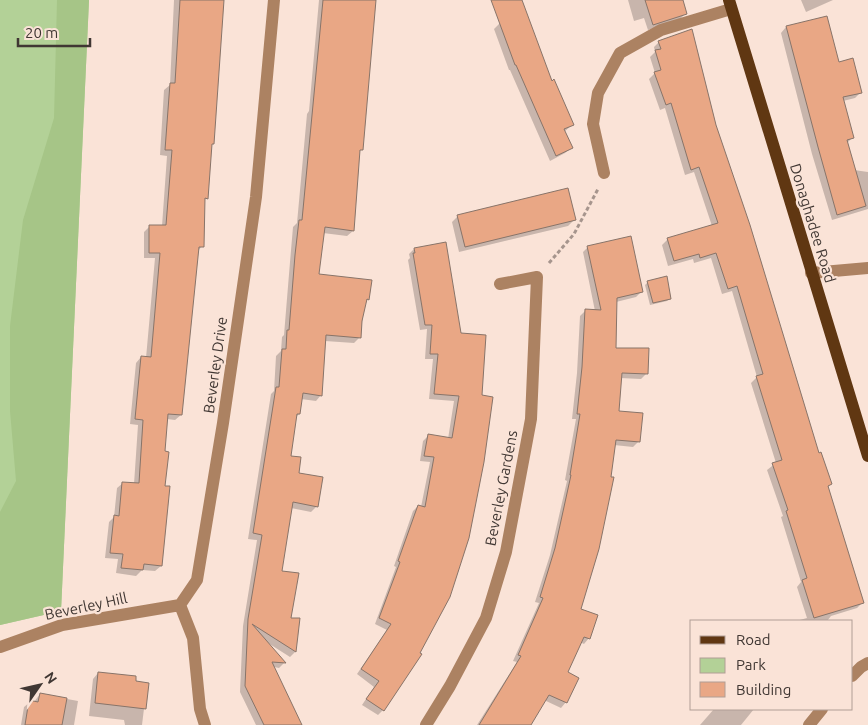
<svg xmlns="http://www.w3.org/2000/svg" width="868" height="725" viewBox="0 0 868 725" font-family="Ubuntu,sans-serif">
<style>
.green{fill:#b3d197}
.forest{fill:#a6c587}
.shadow{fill:#0003}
.building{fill:#e9a785;stroke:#887469}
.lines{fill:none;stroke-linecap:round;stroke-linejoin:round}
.path{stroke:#a6958d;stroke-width:3;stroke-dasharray:4 2.5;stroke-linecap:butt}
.minor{stroke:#ac8262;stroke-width:12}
.major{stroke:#603712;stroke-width:12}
.labels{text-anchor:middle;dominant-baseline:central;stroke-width:4.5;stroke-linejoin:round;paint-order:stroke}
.street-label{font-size:15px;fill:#403733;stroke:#fae3d7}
</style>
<rect width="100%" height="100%" fill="#fae3d7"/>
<!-- green -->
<path class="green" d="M0,0H89L61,611L0,625Z"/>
<!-- forest -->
<path class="forest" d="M57,0H89L61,611L0,625V512L16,481L10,411V326L23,220L54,118Z"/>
<!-- shadow -->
<path class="shadow" d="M174,0H223L213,143L210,147L206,198L204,201L202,246L198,251L181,415L175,420L167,419L164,452L161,566L155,571L142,570L136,576L116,573L118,559L105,558L109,522L114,517L117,488L123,483L134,484L138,425L130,424L136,363L141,357L146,358L155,258H144V232L150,226H162L167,156L160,155L164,90L170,85Z
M319,0H375L361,149L359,152L353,231L347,236L323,233L317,275L368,299L365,302L360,337L354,343L325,341L321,395L316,401L301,399L299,414L295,418L290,457L297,474L317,506L311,512L291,508L280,572L290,619H299L295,652L290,657L268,643L284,663L279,668L274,667L301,725H256L240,692L243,626L257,540L248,539L271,394L274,391L276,356L281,351L282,337L284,335L290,262L293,227L297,223L307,114L309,111Z
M628,0H682L686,13L680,19L648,30L644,18L634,21Z
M801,0H833L806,12Z
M500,23L551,82L572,125L564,132L571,148L565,153L550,161L510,70H509L494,29Z
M786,27L838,63L861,92L855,98L843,101L852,138L846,144L854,170L868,172V209L832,220L812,154L781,33Z
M659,42L715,125L818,454L831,484L828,487L863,602L857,608L831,616L827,621H796L807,618L797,587L801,582L781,517L783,516L767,470L776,463L751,383L757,377L732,291L722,294L711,258L694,263L693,259L668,266L662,245L668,239L712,226L694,172L685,175L665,108L660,110L649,79L655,73L650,57L655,52L654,47Z
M458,216L574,220L568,226L459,252L452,222Z
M445,244L460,334L485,336L383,710L378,715L362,705L374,687L357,674L387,630L375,624L396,567L394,566L413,511L418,506L421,507L430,462L420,461L423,441L429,435L448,439L454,401L429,399L433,359H425L427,329L420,330L408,260L410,258L409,254L414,249Z
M588,247L641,292L636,297L616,302L614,349L646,374L641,379L620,378L617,413L639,441L633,447L614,445L579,610L589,638L584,644L580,642L566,673V702L561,708L544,700L529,725H477L517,662L513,661L539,603L535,602L550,555L567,481L565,480L576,419H572L577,373L580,316L586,310L595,311L583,252Z
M648,282L670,298L667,301L650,305L645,285Z
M98,673L134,682L147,684L142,725H125L124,720L89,716L93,679Z
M40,694L78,701L74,725H21L24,707L30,702H34Z
M714,709H754L741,725H700Z"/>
<!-- building -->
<path class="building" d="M180,0H224L214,144H212L208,199L205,198L204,247H199L182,415L168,414L165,451L169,452L165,486H170L162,566L144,564L143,570L121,568L123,554L110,553L114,515L119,516L122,482L139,483L143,420L135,419L141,356L151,357L160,253H149V225H166L172,150H165L170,83H175Z
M323,0H376L363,150H360L354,231L325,227L319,274L372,280L369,300L367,299L362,321L361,338L326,335L322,396L303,393L300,414H297L291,456L301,457L299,473L323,477L318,507L293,502L282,571L299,573L291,618H300L296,652L252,624L286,663L272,662L302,725H264L245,686L248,619L262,535L253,533L276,387H279L282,349H286L287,330H289L295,255L299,220H302Z
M491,0H522L552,81L554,79L574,125L564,129L573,148L556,156L516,65H515Z
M645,0H683L687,14L653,25Z
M827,16L839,62L853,58L862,93L843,97L854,138L847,140L866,206L837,215L818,147L786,26Z
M692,29L716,125L750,225L819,453L821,452L832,484L828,486L864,603L814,618L802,580L807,578L786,511L788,510L772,463L782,460L756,376L763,374L737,286L728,289L716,253L700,258L699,254L674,261L667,238L718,223L699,167L691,170L671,103L666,105L654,72L661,70L655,50L661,49L658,41Z
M568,188L576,220L465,247L457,215Z
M631,236L643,292L617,298L616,348H649L648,374L622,373L619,411L643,413L640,442L616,440L611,477H614L599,549L581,609L598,615L590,639L584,637L568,672L579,678L567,703L549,695L531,725H479L521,656L518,655L543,598L540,597L555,548L571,475H570L580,414H577L582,367L585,309L601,310L587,246Z
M446,242L461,333L486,335L482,395L493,397L484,462L469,538L450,597L420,653L422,654L384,711L366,699L379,681L361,669L391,624L379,618L400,562L398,561L418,505L425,507L434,457L424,456L428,434L452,438L459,396L434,394L438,354H430L432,325H425L413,253H415L414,248Z
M667,276L671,299L653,303L647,281Z
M98,672L136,676V681L149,683L146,709L95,703Z
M40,693L67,698L62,725H25L29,700L38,702Z"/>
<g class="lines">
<!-- path -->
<path class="path" d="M549,263L574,234L598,189"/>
<!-- minor -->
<path class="minor" d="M604,173L593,124L598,93L620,53L661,30L731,9
M811,273L868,268
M180,605L197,580L223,423L256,197L274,0
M180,605L193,638L200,709L205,725
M0,647L62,625L180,605
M852,676L861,667L868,663
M426,725L450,686L486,618L506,552L531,419L537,277L500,284
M809,725L822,709"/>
<!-- major -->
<path class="major" d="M729,0L868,456"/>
</g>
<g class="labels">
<!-- street labels -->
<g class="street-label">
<text transform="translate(813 223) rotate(73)">Donaghadee Road</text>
<text transform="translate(215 365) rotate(-82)">Beverley Drive</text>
<text transform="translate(501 488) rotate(-79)">Beverley Gardens</text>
<text transform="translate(86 606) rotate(-12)">Beverley Hill</text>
</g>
</g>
<!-- legend -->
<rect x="690" y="620" width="162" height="90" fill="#fae3d7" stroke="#b09e95"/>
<rect x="700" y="636" width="25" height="8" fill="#603712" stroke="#b09e95"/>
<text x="736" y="645" font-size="15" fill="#403733">Road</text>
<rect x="700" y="658" width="25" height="15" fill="#b3d197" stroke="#b09e95"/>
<text x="736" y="670" font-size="15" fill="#403733">Park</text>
<rect x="700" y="682" width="25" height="15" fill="#e9a785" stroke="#b09e95"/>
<text x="736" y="695" font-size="15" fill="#403733">Building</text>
<!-- north arrow -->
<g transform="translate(40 685) rotate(56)" stroke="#fae3d7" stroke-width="4" paint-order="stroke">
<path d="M0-4L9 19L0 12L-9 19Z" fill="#403733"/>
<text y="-8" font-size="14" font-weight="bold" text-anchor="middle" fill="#403733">N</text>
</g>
<!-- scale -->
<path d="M18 38v8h72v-8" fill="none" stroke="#403733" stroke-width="2.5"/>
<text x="25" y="38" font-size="15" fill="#403733" stroke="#fae3d7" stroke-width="4" paint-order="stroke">20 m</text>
</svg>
